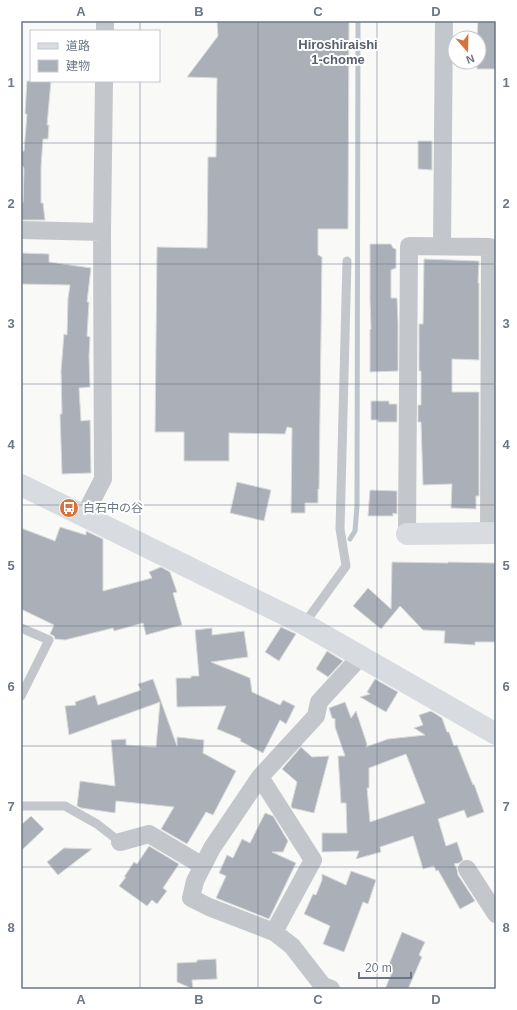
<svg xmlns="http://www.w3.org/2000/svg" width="517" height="1010" viewBox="0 0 517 1010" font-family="Arial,'Noto Sans JP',sans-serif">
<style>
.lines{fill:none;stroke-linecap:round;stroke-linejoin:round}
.stream{stroke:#bdc5cb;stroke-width:5}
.building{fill:#abb0b8;stroke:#dbdbda;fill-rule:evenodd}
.lane{stroke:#c3c6ca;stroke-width:9}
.street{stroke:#c3c6ca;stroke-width:18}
.secondary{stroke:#d8dbdf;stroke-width:22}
.grid{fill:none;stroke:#6b7686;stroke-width:1;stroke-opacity:0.55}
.labels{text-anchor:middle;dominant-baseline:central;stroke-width:4;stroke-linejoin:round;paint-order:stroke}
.poi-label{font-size:12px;fill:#6b7686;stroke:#fff;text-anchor:start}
.neighbourhood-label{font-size:13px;font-weight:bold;fill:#58606c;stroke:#fff}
.neatline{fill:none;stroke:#6b7686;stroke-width:1.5}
.grid-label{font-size:13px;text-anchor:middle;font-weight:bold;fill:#6b7686}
</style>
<rect width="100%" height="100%" fill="#f9f9f7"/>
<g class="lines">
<!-- stream -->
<path class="stream" d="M350,539L355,531L357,506L358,21"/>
</g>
<!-- building -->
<path class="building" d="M217,21H349L348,229H318V255L322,257L319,489H318V503H305V513H291L292,428L287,427L285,434L229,433V461H184V432H155L157,247L207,248L208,157H216L217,78L187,77L218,36Z
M478,21H496V69H477V62H479V38H477Z
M27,81H51L47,125H49L48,139H43L41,167V203H43L45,220H21V203H23L24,169L21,162V151H24L27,114H25Z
M418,141H432V170L418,169Z
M370,244H391L393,248L396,249V268L391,270V298H397L398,323V371L370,372V329H371L370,299Z
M21,253L49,254V262L91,268L87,302H89L87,336L90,337L89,356L90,387L79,388L81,421L90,420L91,473L62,474L60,414H62L61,371L64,334L67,335L68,298L70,285L21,284Z
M424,259L479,261L478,283H479V360L452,359V392H479V496H476V509L451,508L452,484L423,485L421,422H418V405H421V371H419V324H423Z
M371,401H389V404H397V422H378V420H371Z
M237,482L271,490L264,521L230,513Z
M370,490L397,491V514L393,513V516H368Z
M60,527L86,535V531L103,539V591L152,578L149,572L161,567L170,572L177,592L173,593L182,625L146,635L143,623L114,631L113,628L65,640L55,639L54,636L50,634L54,625L21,609V528L55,541Z
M392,562L448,563V562L496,563V642H475V645L444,643L445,631L423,630L400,606L381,629L353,606L368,588L391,609Z
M281,627L296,634L279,661L265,652Z
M212,628V635L244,631L248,657L211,662L250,678L252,692L280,705L283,700L295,706L286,724L280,720L263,753L240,741L241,739L217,729L226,706L177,707L176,678H191V676H199L195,630Z
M327,651L343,661L328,677L316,669Z
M153,679L177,746V737L204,740L203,753L236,771L213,815L206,812L187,844L161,829L174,807L116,801L115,813L81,808L77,806L80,781L115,786L111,740L126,739V745L156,747L160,702L69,735L65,706L76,705L75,702L95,695L98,705L141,690L138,684Z
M375,679L398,692L386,712L360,697L370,694L367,692Z
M345,702L351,718L356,711L367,744L366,747L388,739L425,735L414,728L423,725L419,715L431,711L442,718L447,732H449L454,746L457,745L473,785L474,784L484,812L467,818L464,810L438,819L446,846L457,842L463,860L459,863L454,864L457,869L458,875L475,901L460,909L438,870L436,871L434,866L423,869L413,836L380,847L381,852L356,859L359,851L322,852V833H347L346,803H341L338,756H345L335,727V719L332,718L329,708ZM406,754L425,803L370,822L367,788H369V768Z
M301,747L312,757L329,756L314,813L292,808L291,806L297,782L282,769Z
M265,813L273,816L288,841L283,852H272L296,863L269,919L216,898L226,876L219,873L227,855L233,858L242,839L250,843Z
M31,816L44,829L21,851V825Z
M149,846L179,864L163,888L167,891L157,904L152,900L147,906L119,886L126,877H124L134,862L137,864Z
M64,848L92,849L58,875L47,862Z
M351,871L376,880L368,904L363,902L344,952L323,944L330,926L304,914L313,894L316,895L322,880V874L346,885Z
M402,932L425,942L419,955L422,957L408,989H385L393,970L388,967Z
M216,959L217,979L192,980L193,989L177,982V963L197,962V960Z"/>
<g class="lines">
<!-- lane -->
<path class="lane" d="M304,624L346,566L340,529L347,261
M21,628L49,640L21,696
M21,806H65L97,824L120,842"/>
<!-- street -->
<path class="street" d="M105,31V21
M21,230L102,232
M442,246L444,21
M84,516L103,479L102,232L104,81
M407,534L409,246L490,247L489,533
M260,777L313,860L274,932
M120,842L149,834L203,866
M467,869L496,914
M331,989L323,986L292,946L274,932L209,907L191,898L195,881L212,848L260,777L316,716L319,702L361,656"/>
<!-- secondary -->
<path class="secondary" d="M21,485L304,624L496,734
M407,534L496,533"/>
</g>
<!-- grid -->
<path class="grid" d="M140,21V31M258,21V989M377,21V989M140,81V989M21,143H496M21,264H496M21,384H496M21,505H496M21,626H496M21,746H496M21,867H496"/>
<!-- icons -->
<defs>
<symbol id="bus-disc" viewBox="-11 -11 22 22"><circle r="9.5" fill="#d7733a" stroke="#fff"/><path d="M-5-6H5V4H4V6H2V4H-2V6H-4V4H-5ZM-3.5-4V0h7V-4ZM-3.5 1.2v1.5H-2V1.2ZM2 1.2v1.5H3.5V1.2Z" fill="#fff"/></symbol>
</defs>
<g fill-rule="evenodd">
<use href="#bus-disc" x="58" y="497" width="22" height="22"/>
</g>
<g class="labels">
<!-- poi labels -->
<g class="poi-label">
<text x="83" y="508">白石中の谷</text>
</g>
<!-- neighbourhood labels -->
<g class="neighbourhood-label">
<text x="338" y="44">Hiroshiraishi<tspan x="338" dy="15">1-chome</tspan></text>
</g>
</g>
<!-- border -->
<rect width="517" height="1010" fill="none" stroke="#ffffff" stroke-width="44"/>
<!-- legend -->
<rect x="30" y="30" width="130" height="52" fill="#ffffff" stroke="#c4c8cf"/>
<rect x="38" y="43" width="20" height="6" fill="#d8dbdf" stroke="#c4c8cf"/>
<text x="66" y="50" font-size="12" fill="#6b7686">道路</text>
<rect x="38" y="60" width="20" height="12" fill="#abb0b8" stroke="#c4c8cf"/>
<text x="66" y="70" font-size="12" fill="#6b7686">建物</text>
<!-- north arrow -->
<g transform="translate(467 50) rotate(160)"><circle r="19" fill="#ffffff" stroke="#c4c8cf"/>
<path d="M0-3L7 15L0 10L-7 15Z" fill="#d7733a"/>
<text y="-6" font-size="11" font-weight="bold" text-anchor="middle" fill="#6b7686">N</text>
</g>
<!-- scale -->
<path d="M359 972v6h52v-6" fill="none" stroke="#6b7686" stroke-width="2"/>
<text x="365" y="972" font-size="12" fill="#6b7686" stroke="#ffffff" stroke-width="3" paint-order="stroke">20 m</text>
<rect x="22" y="22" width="473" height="966" class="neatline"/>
<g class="grid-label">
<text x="81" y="16">A</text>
<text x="199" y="16">B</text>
<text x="318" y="16">C</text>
<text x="436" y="16">D</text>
<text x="11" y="87">1</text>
<text x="506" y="87">1</text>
<text x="11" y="208">2</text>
<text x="506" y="208">2</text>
<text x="11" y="328">3</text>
<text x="506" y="328">3</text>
<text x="11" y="449">4</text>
<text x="506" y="449">4</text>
<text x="11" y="570">5</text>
<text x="506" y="570">5</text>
<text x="11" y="691">6</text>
<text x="506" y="691">6</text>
<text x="11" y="811">7</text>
<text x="506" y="811">7</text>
<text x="11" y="932">8</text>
<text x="506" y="932">8</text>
<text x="81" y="1004">A</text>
<text x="199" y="1004">B</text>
<text x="318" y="1004">C</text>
<text x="436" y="1004">D</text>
</g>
</svg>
